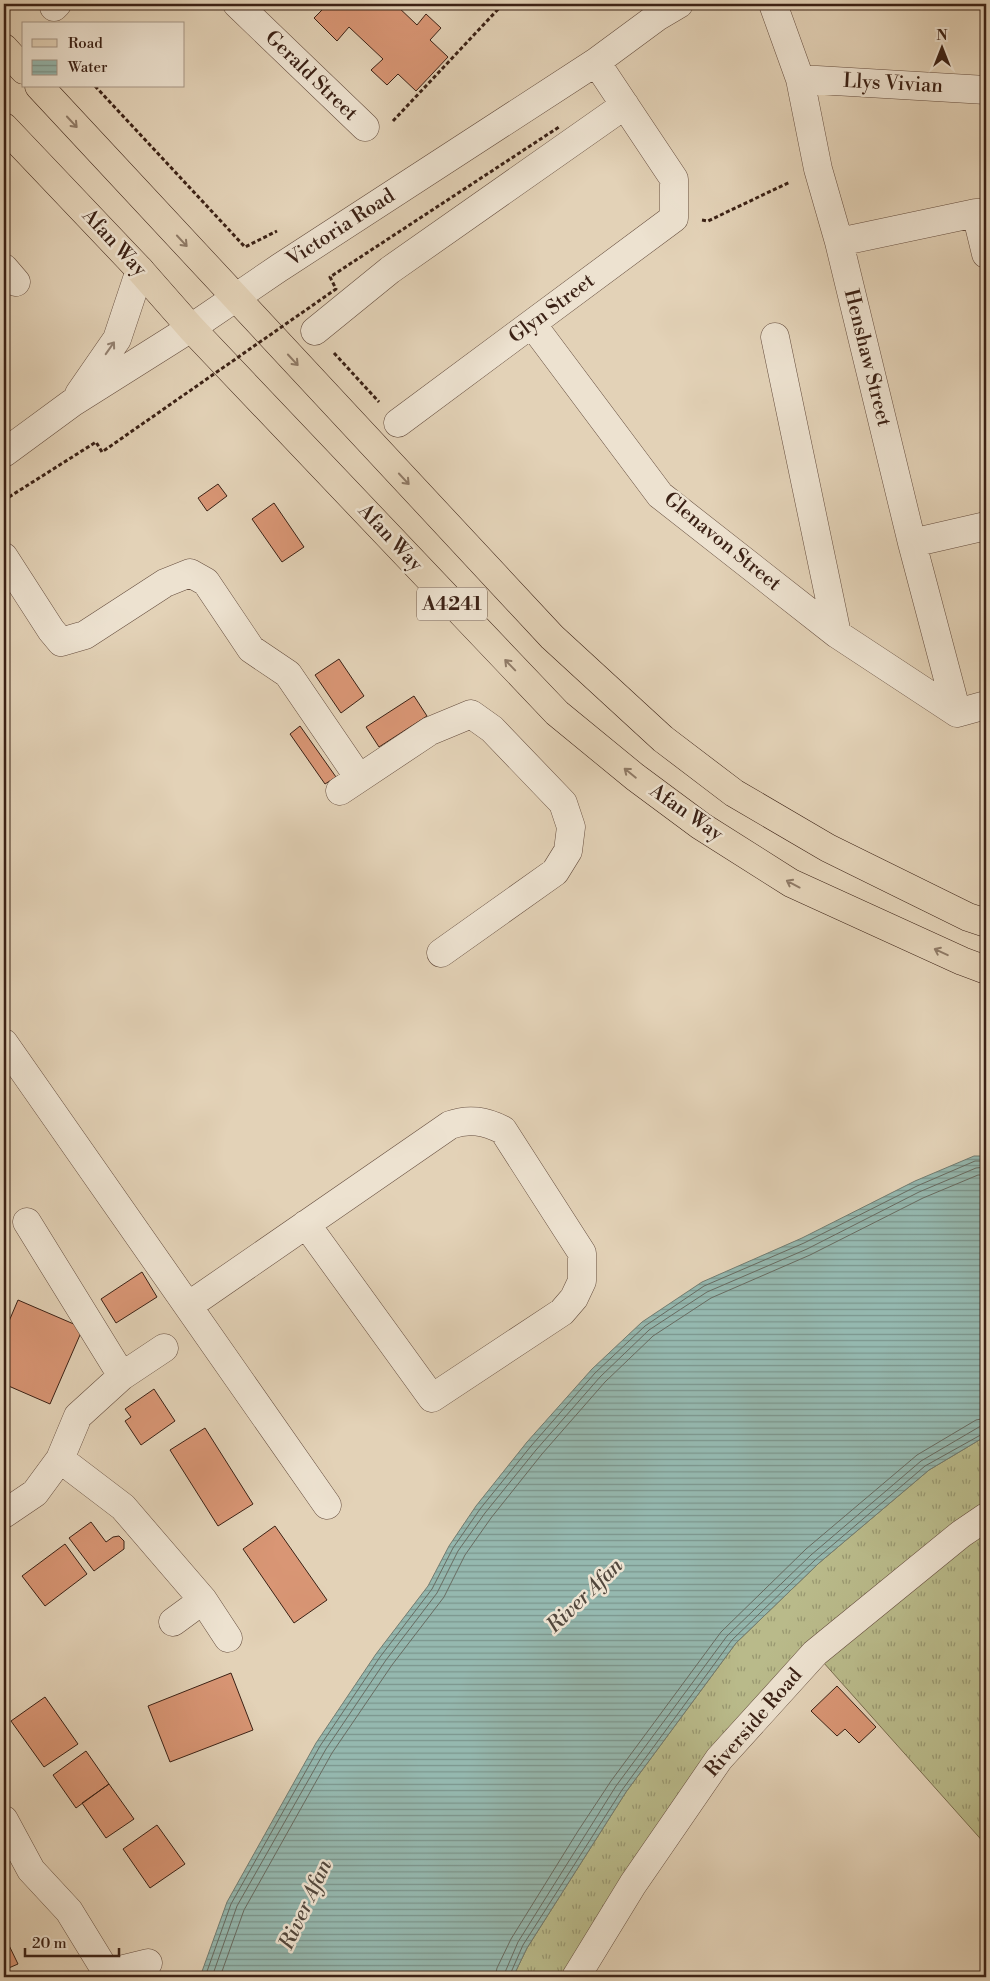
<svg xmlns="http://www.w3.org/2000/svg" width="990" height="1981" viewBox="0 0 990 1981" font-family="'Libre Bodoni',serif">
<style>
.grass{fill:url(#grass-tufts);stroke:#7a6e50}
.water{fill:url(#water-rules);stroke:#717c71}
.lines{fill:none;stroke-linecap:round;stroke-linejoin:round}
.shore{stroke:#686c62;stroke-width:1}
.building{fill:#d99675;stroke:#3b2115}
.minor-casing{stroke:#654d3e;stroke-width:29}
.major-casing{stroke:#3b2115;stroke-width:29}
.path{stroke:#3b2115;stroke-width:3;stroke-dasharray:4 2.5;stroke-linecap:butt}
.minor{stroke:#ede2d0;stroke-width:28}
.major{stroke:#e3d2b7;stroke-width:28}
.path-bridge{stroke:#3b2115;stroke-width:3;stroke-dasharray:4 2.5;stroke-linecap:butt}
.oneway{stroke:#8f7a66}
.oneway2{stroke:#948272}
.labels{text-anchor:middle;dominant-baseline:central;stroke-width:5;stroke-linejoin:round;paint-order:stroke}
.shield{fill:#ede2d0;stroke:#705b4d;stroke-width:1}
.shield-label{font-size:19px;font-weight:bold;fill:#3b2115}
.street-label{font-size:20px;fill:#3b2115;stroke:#ede2d0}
.water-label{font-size:21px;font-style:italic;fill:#52473c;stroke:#ede2d0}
</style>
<defs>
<pattern id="grass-tufts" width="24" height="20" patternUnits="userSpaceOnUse" patternTransform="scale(1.25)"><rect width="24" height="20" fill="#b9ba8a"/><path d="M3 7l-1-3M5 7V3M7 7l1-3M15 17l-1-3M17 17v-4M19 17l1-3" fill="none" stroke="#989770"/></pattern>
<pattern id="water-rules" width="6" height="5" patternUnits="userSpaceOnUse" patternTransform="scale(1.25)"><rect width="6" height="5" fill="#95b8af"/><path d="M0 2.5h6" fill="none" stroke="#7b958d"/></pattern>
</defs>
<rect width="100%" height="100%" fill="#e3d2b7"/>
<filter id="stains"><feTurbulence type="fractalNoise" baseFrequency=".004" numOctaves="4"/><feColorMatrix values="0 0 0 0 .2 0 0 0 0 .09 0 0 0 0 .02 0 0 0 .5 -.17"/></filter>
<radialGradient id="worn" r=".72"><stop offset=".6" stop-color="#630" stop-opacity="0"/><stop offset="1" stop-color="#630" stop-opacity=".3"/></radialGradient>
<!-- grass -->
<path class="grass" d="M986,1436V1845L815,1653L719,1759L576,1977H513L527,1948L626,1792L736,1643L819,1563L929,1470Z"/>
<!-- water -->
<path class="water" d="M974,1156H986V1436L929,1470L819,1563L736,1643L626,1792L527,1948L513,1977H200L227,1902L316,1743L376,1654L428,1586L449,1546L476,1506L527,1442L592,1369L642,1322L702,1282L802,1238L915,1181Z"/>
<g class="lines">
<!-- shore -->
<path class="shore" d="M205,1977L231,1904L320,1746L380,1657L432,1589L453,1548L480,1509L531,1446L595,1373L645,1326L704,1286L804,1243L917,1186L975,1161H986
M212,1977L237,1906L326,1749L386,1660L437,1593L458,1551L485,1513L536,1450L600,1377L649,1330L707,1292L807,1249L919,1192L976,1168L986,1167
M220,1977L244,1910L332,1753L392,1665L444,1597L465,1555L491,1518L542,1454L605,1382L653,1336L711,1298L810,1255L923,1198L978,1175H986
M495,1977L497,1968L511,1939L578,1831L611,1781L721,1632L806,1549L917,1455L976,1420L986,1418
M503,1977L518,1942L616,1786L727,1636L811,1555L921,1461L979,1427L986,1425
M509,1977L523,1945L622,1790L732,1640L815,1560L925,1466L986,1432"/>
</g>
<!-- building -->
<path class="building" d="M328,4H395L417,25L426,14L441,28L430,40L448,57L416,91L398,74L387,85L371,70L383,59L349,27L337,41L314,18Z
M218,484L227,496L207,511L198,498Z
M274,503L304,547L282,562L252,519Z
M339,659L364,696L341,713L315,675Z
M414,696L427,716L379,747L366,727Z
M300,726L336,777L325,784L290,734Z
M142,1272L157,1297L116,1323L101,1299Z
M18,1300L83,1328L50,1404L4,1384V1333Z
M154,1389L175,1421L141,1445L125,1421L131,1417L125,1409Z
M205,1428L253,1504L218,1526L170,1450Z
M91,1522L106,1542L113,1537L119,1536L124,1541V1549L94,1571L69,1538Z
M275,1526L327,1600L294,1623L243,1549Z
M65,1544L87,1574L45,1606L22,1576Z
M231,1673L253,1730L170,1762L148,1706Z
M837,1686L876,1727L859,1743L845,1729L837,1736L811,1711Z
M45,1697L78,1744L44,1767L11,1721Z
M86,1751L109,1784L76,1808L53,1775Z
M109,1784L134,1819L106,1838L82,1803Z
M157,1825L185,1864L150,1888L123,1849Z
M4,1935L18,1964L4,1970Z"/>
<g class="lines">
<defs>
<path id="minor" d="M237,4L365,127
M773,4L800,79L818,169L839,242L912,543L957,713
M54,7L57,4
M800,79L986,90
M976,213L986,254
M839,242L976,213H986
M4,268L16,282
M532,324L660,495L837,634L957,713
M315,331L390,270L625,105
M775,337L837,634
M79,394L117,339L140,270
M398,423L674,218V179L596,62
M4,453L72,403L191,328L279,268L596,62L657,17L679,4
M912,543L986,526
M4,557L51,630L61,642L85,635L165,583L190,573L206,582L251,649L288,674L359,778
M957,713L986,705
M340,791L430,731L471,714L492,729L563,803L571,827L568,851L555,872L441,953
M4,1043L327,1505
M27,1222L122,1376
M188,1306L450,1125C469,1118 485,1121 503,1130L582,1253V1281L574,1298L562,1312L432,1398L306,1224
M60,1459L123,1507L203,1600L228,1638
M4,1514L35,1493L60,1459L78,1416L122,1376L164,1348
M173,1622L203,1600
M4,1820L31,1870L69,1911L107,1973V1977
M107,1973L148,1963
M576,1977L633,1884L719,1759L815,1653L961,1534L986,1517"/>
<path id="major" d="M4,48L24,70
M39,86L552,637L663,739L734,793L828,848L968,917L986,923
M4,127L140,270L191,328L557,713L635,777L701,826L791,883L962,961L986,970"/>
</defs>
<!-- minor casing -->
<use href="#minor" class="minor-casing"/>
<!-- major casing -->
<use href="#major" class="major-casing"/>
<!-- path -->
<path class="path" d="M95,86L245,247L277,231
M393,121L503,4
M702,220L708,221L790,182
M334,353L379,402
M4,500L9,497"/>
<!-- minor -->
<use href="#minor" class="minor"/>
<!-- major -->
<use href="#major" class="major"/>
<!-- path-bridge -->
<path class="path-bridge" d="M9,497L96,442L102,452L336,289L330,277L559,127"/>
</g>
<!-- one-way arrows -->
<defs><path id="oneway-shaft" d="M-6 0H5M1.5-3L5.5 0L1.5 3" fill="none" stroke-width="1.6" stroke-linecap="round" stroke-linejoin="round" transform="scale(1.25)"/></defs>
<g class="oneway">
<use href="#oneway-shaft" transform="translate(72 122) rotate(47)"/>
<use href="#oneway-shaft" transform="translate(182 241) rotate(47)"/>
<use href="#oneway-shaft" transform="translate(293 360) rotate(47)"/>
<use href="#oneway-shaft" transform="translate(404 479) rotate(47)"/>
<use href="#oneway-shaft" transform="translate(510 665) rotate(-134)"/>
<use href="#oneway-shaft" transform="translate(630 773) rotate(-141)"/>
<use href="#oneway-shaft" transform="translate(793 884) rotate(-152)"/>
<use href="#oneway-shaft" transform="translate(941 952) rotate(-155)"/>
</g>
<use class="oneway2" href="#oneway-shaft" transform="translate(110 348) rotate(-55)"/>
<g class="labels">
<!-- shield labels -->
<rect class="shield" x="417" y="587.5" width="70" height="33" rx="4"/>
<g class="shield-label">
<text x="452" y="604">A4241</text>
</g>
<!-- street labels -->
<g class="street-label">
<text transform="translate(311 76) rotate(44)">Gerald Street</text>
<text transform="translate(893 84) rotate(3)">Llys Vivian</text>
<text transform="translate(341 228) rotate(-33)">Victoria Road</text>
<text transform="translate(114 243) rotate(47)">Afan Way</text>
<text transform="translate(552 309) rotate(-37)">Glyn Street</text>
<text transform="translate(867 358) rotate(76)">Henshaw Street</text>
<text transform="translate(390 538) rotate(47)">Afan Way</text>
<text transform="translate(722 542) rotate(39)">Glenavon Street</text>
<text transform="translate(686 813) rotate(35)">Afan Way</text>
<text transform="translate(754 1723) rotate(-49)">Riverside Road</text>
</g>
<!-- water labels -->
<g class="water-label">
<text transform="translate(585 1596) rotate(-44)">River Afan</text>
<text transform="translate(306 1905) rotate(-65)">River Afan</text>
</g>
</g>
<!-- margin -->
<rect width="990" height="1981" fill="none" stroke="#e3d2b7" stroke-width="20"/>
<rect x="5" y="5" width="980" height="1971" fill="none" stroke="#3b2115" stroke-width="2.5"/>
<rect x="10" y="10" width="970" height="1961" fill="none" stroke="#3b2115"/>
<!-- legend -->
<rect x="22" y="22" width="162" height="65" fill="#ede2d0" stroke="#a69585"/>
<rect x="32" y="39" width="25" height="8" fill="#e3d2b7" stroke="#a69585"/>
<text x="68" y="48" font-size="15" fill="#3b2115">Road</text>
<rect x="32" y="60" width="25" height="15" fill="url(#water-rules)" stroke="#a69585"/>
<text x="68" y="72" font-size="15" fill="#3b2115">Water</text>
<!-- north arrow -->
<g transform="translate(942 48)" stroke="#ede2d0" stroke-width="4" paint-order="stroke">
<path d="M0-4L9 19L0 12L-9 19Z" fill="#3b2115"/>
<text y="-8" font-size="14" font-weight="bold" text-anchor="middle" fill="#3b2115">N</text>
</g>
<!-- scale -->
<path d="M25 1948v8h94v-8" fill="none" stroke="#3b2115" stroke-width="2.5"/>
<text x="32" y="1948" font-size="15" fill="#3b2115" stroke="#ede2d0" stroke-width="4" paint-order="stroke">20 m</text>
<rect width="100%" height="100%" filter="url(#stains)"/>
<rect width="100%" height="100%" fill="url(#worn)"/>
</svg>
